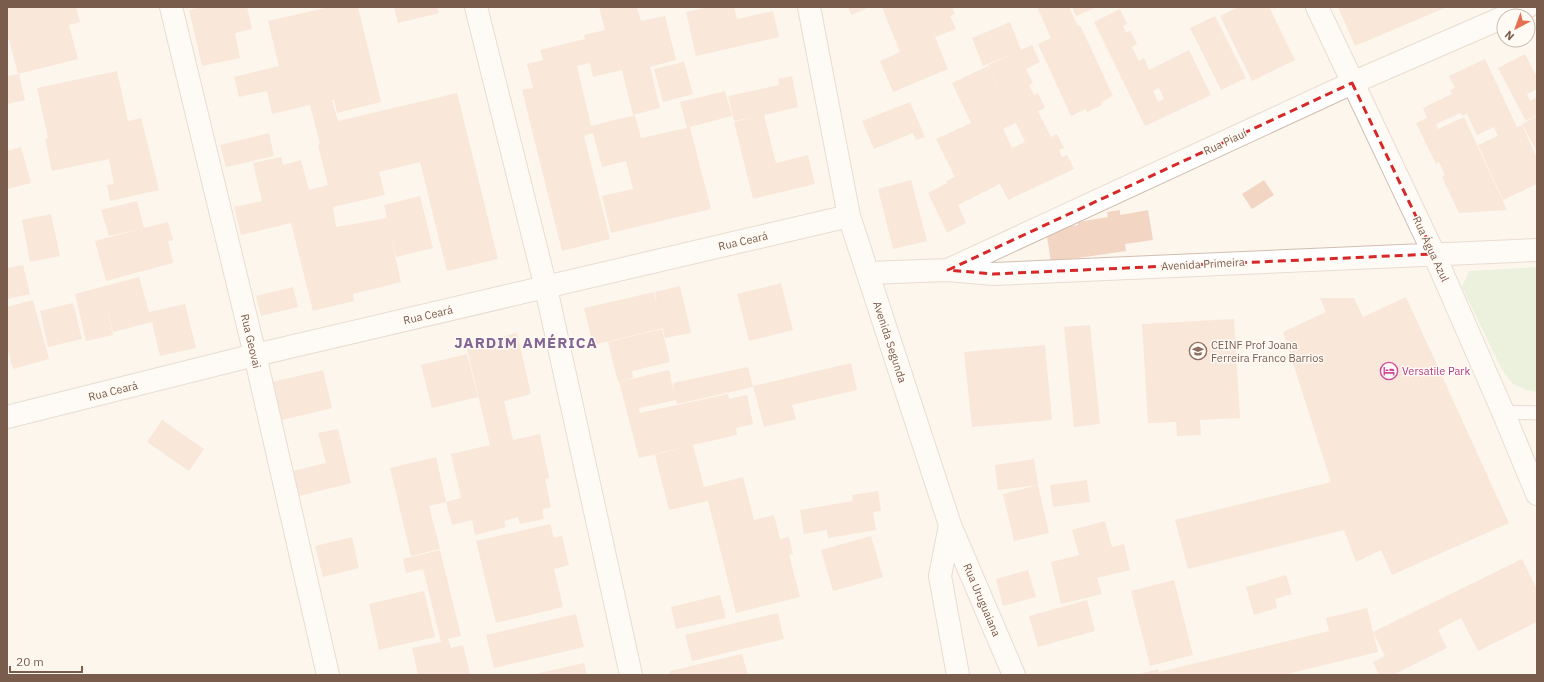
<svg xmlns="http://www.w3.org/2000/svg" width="1544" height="682" viewBox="0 0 1544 682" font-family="'IBM Plex Sans',sans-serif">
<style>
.green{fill:#d8ecc9}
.building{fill:#f3d5c3;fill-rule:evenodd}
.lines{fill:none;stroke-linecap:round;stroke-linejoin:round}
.lane-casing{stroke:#d1beb0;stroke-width:15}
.street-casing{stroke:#d1beb0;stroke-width:24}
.lane{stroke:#fff;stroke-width:13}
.street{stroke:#fff;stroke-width:22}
.marked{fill:none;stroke:#d62828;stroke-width:3;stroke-dasharray:8 5;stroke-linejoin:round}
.labels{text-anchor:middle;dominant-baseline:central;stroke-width:3;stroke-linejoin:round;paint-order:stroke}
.street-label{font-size:11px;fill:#7a5c4d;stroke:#fffaf3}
.education-label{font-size:11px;fill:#785e54;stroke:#fffaf3;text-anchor:start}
.hotel-label{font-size:11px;fill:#b23c85;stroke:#fffaf3;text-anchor:start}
.district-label{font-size:15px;font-weight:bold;letter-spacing:1px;fill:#846695;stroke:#fffaf3}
</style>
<rect width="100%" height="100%" fill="#fdf6ec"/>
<!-- green -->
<path class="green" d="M1537,267V392L1526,390L1512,383L1502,370L1462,287L1469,271Z"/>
<!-- building -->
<path class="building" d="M7,7H76L80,22L69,25L78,59L18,74L9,39L7,40Z
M204,7H247L252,29L235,33L240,58L202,66L189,10Z
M329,7H358L381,102L337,113L334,100H332L338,121L457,93L498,259L447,271L420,162L379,172L385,195L333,207L336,227L387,218L384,205L420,196L433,248L396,257L390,234L401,282L353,294L354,301L313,311L291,223L241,235L234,207L262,201L253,163L281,157L283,165L301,160L309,190L328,185L318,145L320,144L310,105L272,114L267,91L239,97L234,77L279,66L268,21Z
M394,7H437L439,13L398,23Z
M599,7H637L641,21L665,16L676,60L650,67L660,108L633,115L622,70L593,77L590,63L577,66L591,126L635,115L641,138L687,128L680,102L725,91L732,116L690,127L711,209L611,233L602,196L633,189L626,161L602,167L593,133L584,136L610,239L562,251L522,90L533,88L527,64L543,60L540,50L585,39L584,35L605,30Z
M709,7H734L737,19L773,11L779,37L696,56L686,12Z
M848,7H870L851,15Z
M882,7H952L955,14L950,16L956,29L935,37L948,69L893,92L880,61L900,52Z
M1037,7H1069L1078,26L1080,25L1113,96L1101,102L1102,105L1087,112L1086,109L1071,116L1038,44L1051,38Z
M1072,7H1097L1076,16Z
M1239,7H1269L1295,60L1252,81L1220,16Z
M1338,7H1447L1355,46Z
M1120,9L1127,24L1123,26L1126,33L1130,30L1137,44L1132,47L1139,61L1144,58L1149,70L1189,50L1211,95L1145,126L1094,22ZM1159,88L1164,99L1158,102L1153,91Z
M1215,16L1246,78L1221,90L1190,28Z
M1010,22L1021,50L1032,45L1040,62L1026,69L1033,83L1029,85L1034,95L1038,93L1045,108L1038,111L1051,137L1057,134L1064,148L1059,150L1062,157L1067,155L1074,169L1008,200L1000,184L958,205L966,223L947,233L928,193L947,183L946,181L955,177L936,139L971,123L952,83L988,66L1011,114L988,65L1014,53L983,66L972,38ZM1016,123L1025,142L1012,148L1003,129Z
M1525,54L1537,77V89L1527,94L1530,101L1537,97V115L1526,121L1498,68Z
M1485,59L1517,127L1522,125L1537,158V184L1503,200L1478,145L1498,136L1494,127L1477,135L1467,114L1462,116L1461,113L1436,124L1438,129L1464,117L1507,210L1459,213L1442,177L1445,175L1439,162L1436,164L1416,123L1427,118L1423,108L1452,94L1450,90L1455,88L1449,76Z
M684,62L693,94L663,102L654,69Z
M117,71L128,121L141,118L159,190L110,201L107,185L114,184L109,159L52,171L45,139L48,138L37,88Z
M19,74L25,100L7,104V76Z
M792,76L798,107L764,115L776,163L808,155L815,184L753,199L734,122L755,117L734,121L728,96L779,85L778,79Z
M910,102L925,137L916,140L913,133L874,149L862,121Z
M1537,116V152L1522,124Z
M269,133L274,156L226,167L220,145Z
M21,147L31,183L7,189V151Z
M911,180L927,241L893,249L878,189Z
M1264,180L1274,195L1252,209L1242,194Z
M137,201L144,228L168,222L173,240L168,241L173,263L106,281L95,241L140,229L109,236L101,210Z
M1120,210V215L1148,210L1153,240L1125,244L1126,251L1051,262L1046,230L1078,225V222L1108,217L1107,212Z
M51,214L60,256L30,262L22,220Z
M23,265L30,294L7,299V268Z
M139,277L149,312L185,304L196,348L160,356L152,322L113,332L107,307L113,335L86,341L75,294Z
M781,283L793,330L749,341L737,294Z
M680,286L691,333L665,338L663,328L593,345L584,308L654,292L657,307L655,292Z
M293,287L298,307L261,316L256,296Z
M1406,297L1509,523L1392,575L1381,550L1356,562L1344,530L1188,569L1175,520L1331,482L1283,332L1326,312L1320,298H1354L1363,317Z
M33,300L49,359L13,369L7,347V307Z
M73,303L82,339L48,347L40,311Z
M1234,319L1240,418L1200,420L1201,435L1177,436L1176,422L1148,423L1142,324Z
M1090,325L1100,424L1074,427L1064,327Z
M662,329L670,362L632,371L633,378L618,382L608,342Z
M517,333L531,394L504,401L513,440L540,434L549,478L545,479L551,507L542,509L544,519L520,524L518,517L504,521L506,527L475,535L472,520L452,525L446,502L429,506L440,549L411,556L390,468L436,457L446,502L461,498L451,454L490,445L466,345Z
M1045,345L1052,420L972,427L964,352Z
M467,354L478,397L432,408L421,365Z
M851,363L857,390L792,405L796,419L764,427L753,386Z
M748,367L753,387L677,404L676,400L639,408L640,413L728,394L729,399L747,395L753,424L736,428L737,435L693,445L704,487L743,477L754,520L774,515L780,539L789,537L793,554L789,555L800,597L736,613L708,501L669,510L655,455L690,446L639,458L619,382L669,370L675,397L673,383Z
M323,370L332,408L282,420L273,382Z
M162,420L204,449L189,471L147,442Z
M338,429L351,483L299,496L293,471L326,463L318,433Z
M1034,459L1038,485L998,490L995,465Z
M1087,480L1090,502L1053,507L1050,485Z
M1038,485L1049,533L1014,541L1003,494Z
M878,491L881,511L873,512L876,530L828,538L827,530L804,534L800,510L853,501L852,495Z
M1105,521L1112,547L1124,544L1130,570L1097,578L1102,594L1061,604L1051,562L1079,555L1072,530Z
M550,524L554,538L562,536L569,565L554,569L563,607L496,623L476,541Z
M871,536L883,577L833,591L821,550Z
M352,537L359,568L323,577L315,546Z
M440,550L461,636L448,639L451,648L463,645L470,674L418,675L412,648L441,642L423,569L406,573L403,559Z
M1522,559L1537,589V622L1478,651L1461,618L1438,630L1447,648L1393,675H1379L1373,662L1385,656L1373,632L1378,652L1283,675H1136L1158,669L1159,672L1329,631L1326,618L1367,608L1373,632Z
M1028,570L1036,597L1003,606L996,579Z
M1286,575L1292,594L1275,599L1277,608L1254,615L1246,587Z
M1174,580L1193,655L1150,666L1131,591Z
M424,591L435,637L379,650L369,604Z
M720,595L726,618L676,629L671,607Z
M1087,600L1095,631L1038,647L1029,616Z
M778,613L784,639L692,661L685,635Z
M576,614L584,647L494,668L486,635Z
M742,654L748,675H670V671Z
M584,663L587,675H535V674Z"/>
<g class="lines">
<defs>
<path id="lane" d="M1503,412L1537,413"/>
<path id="street" d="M171,7L255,355L328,675
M476,7L546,288L631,675
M809,7L849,216L950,525L1014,675
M1317,7L1434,254L1503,412L1537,494
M1506,16L1527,7
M950,269L1352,83L1504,17
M868,273L948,270L993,274L1537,250
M7,417L255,355L849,216
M950,525L940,576L958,675"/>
</defs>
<!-- lane casing -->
<use href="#lane" class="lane-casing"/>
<!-- street casing -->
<use href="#street" class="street-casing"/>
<!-- lane -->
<use href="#lane" class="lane"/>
<!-- street -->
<use href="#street" class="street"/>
</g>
<!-- marked area -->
<path d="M0 0H1544V682H0ZM1352,83L1434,254L993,274L948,270Z" fill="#fdf6ec" fill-opacity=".55" fill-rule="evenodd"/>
<path class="marked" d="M1352,83L1434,254L993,274L948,270Z"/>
<!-- icons -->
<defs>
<symbol id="school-ring" viewBox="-11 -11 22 22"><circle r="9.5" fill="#fffaf3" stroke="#8d6e63" stroke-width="1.5"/><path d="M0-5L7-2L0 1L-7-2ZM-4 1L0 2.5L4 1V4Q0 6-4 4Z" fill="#8d6e63"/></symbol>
<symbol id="hotel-ring" viewBox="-11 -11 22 22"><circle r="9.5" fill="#fffaf3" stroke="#d1479c" stroke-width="1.5"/><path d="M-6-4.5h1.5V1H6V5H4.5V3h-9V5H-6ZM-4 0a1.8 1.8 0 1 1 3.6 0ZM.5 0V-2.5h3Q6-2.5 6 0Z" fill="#d1479c"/></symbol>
</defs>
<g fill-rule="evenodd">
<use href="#school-ring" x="1188" y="341" width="20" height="20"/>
<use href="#hotel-ring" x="1379" y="361" width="20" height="20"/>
</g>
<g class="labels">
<!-- street labels -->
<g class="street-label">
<text transform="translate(1225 142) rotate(-25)">Rua Piauí</text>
<text transform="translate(743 241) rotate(-13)">Rua Ceará</text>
<text transform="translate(1431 249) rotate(65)">Rua Água Azul</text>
<text transform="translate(1203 264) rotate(-3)">Avenida Primeira</text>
<text transform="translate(428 315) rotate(-13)">Rua Ceará</text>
<text transform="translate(251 341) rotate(77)">Rua Geovai</text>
<text transform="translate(890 342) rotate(72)">Avenida Segunda</text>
<text transform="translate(113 391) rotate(-14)">Rua Ceará</text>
<text transform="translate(982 600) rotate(67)">Rua Uruguaiana</text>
</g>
<!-- education labels -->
<g class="education-label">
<text x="1211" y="345">CEINF Prof Joana<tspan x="1211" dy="13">Ferreira Franco Barrios</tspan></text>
</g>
<!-- hotel labels -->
<g class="hotel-label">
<text x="1402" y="371">Versatile Park</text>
</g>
<!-- district labels -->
<g class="district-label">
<text x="526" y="342">JARDIM AMÉRICA</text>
</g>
</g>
<!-- border -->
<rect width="1544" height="682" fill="none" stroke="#7a5c4d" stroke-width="16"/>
<!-- north arrow -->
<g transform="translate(1516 28) rotate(221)"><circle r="19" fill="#fffaf3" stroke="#cabbb1"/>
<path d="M0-3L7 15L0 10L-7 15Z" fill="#e76f51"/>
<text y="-6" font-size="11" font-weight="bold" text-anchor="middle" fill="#7a5c4d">N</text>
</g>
<!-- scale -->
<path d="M10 666v6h72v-6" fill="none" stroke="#7a5c4d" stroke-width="2"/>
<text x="16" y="666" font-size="12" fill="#7a5c4d" stroke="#fffaf3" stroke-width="3" paint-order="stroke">20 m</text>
</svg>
